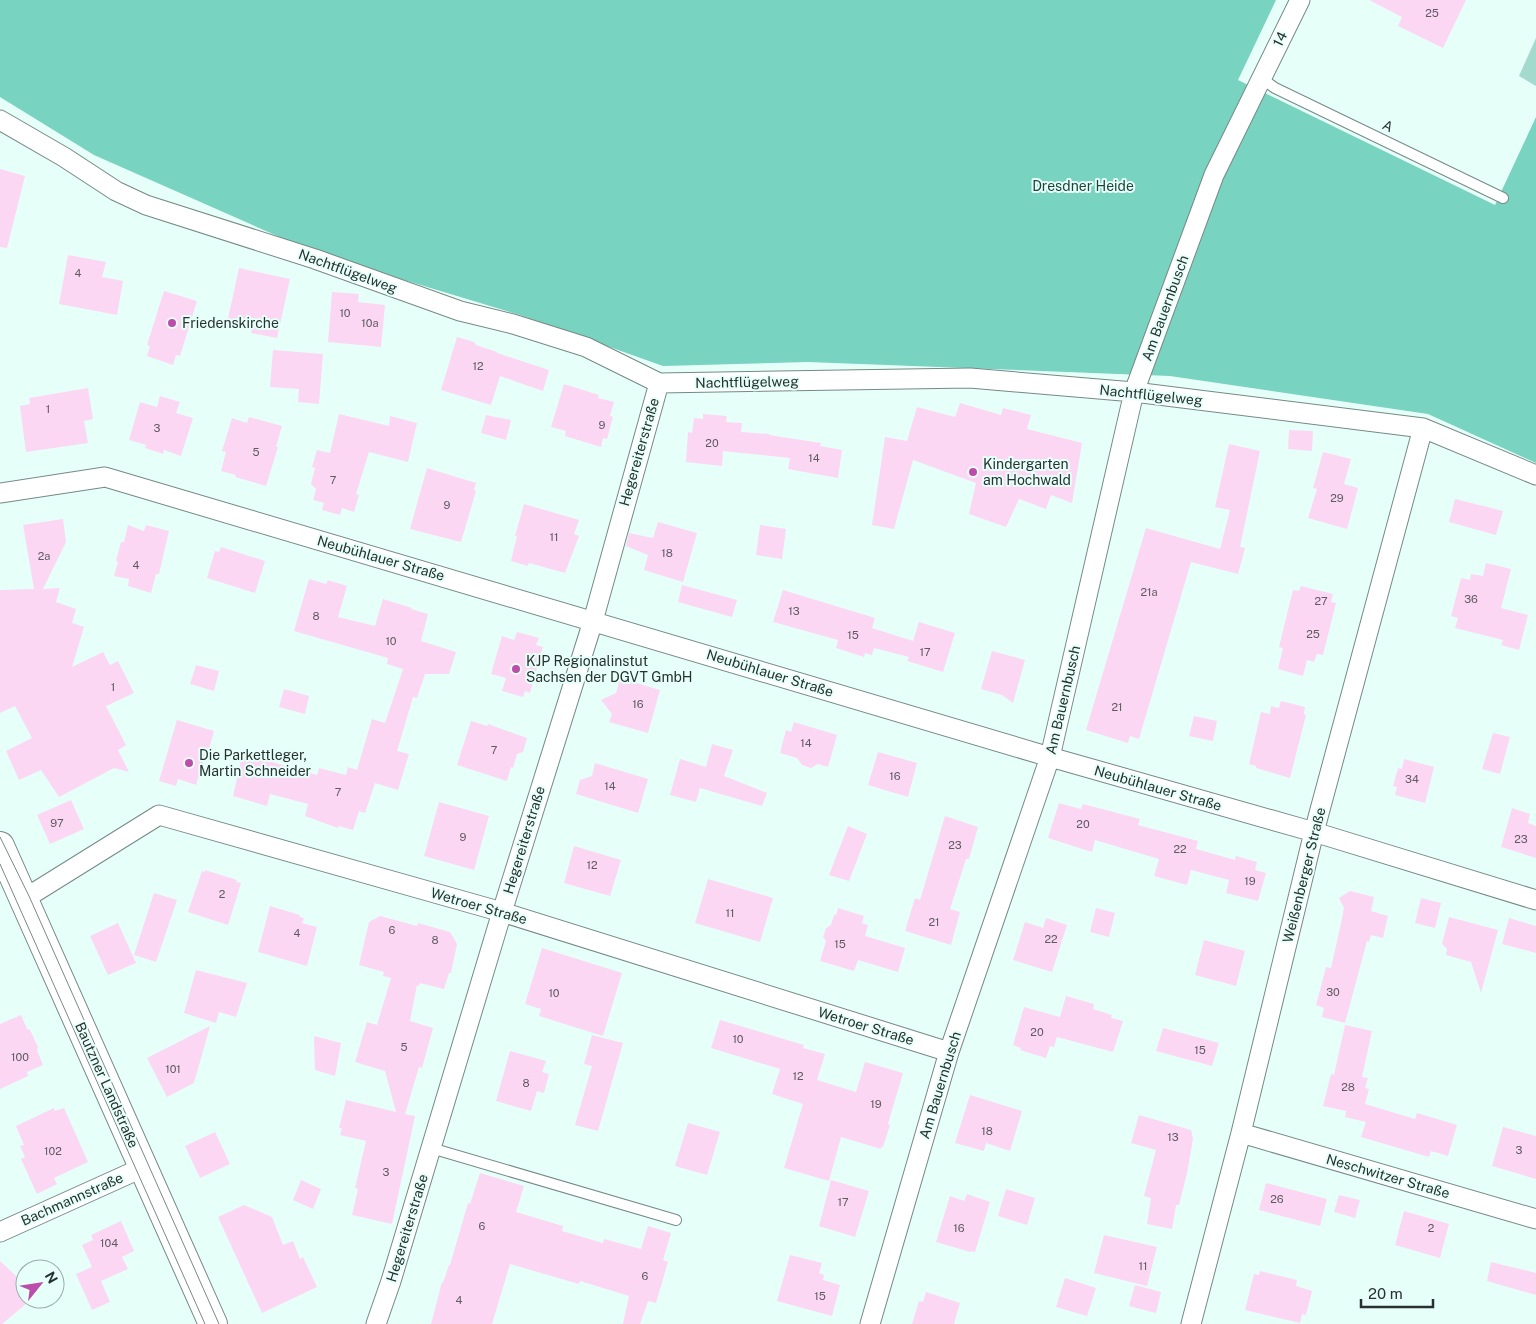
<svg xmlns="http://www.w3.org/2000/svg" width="1536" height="1324" viewBox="0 0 1536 1324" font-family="'Public Sans',sans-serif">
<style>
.green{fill:#a4d9cd}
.forest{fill:#78d3c0}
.building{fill:#fcd7f4}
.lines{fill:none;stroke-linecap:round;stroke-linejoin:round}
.lane-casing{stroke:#758a85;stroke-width:12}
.street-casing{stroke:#758a85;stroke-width:21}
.primary-casing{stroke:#758a85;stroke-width:30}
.lane{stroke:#fff;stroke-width:10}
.street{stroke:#fff;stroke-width:19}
.primary{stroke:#fff;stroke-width:28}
.tram{stroke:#7a8985;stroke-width:1}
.poi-dot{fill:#bc4dab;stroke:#e7fff9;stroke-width:2}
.labels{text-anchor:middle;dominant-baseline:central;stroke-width:4;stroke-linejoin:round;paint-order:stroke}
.number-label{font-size:11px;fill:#5d5a60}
.street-label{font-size:14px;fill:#28312f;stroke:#e7fff9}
.park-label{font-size:14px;fill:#19433b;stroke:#e7fff9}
.poi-label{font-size:14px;fill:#28312f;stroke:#e7fff9;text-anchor:start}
</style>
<rect width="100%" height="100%" fill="#e7fff9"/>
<!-- green -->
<path class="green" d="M1536,38V86L1519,76Z"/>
<!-- forest -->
<path class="forest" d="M0,0H1276L1238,80L1495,205L1536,117V463L1428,414L1170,376L808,362L663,366L520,315L318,254L94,155L0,97Z"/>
<!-- building -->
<path class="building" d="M1369,0H1466L1443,48L1398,26L1402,17Z
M0,169L25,176L7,248L0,247Z
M68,255L106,262L102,277L123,281L117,315L59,304Z
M239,268L290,279L277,338L251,333L252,328L227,323Z
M164,291L197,301L180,356L176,355L173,365L147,356L150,346L147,345Z
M332,292L359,294L358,302L385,305L381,347L328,342Z
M457,337L474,342L476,345L497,352V353L549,370L543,391L500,376L491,405L441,390Z
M273,350L323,354L319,404L298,402L299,389L270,387Z
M564,384L599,395L598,398L614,402L610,416L613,417L607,439L603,438L601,447L565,436L566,431L551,427Z
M88,388L93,419L84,421L88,443L26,452L20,406L30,404L29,398Z
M160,396L180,402L176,413L193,418L181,456L164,450L163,454L145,448L146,445L129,440L140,402L157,407Z
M960,403L1001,415L1003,408L1031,415L1027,429L1082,443L1072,503L1051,495L1046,509L1019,499L1006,527L969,514L976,483L913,460L894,529L872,525L885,437L907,441L917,407L955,417Z
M339,414L389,426L390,416L417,423L408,462L369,452L356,494L359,495L354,512L342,508L340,515L322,510L324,503L313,500L316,489L311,484L315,468L312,467L317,450L330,453Z
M703,414L727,416L726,422L742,423L741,432L769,434V435L821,443L820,446L842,450L838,478L788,469L790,458L723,451L722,466L686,462L688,432L692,433L694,418L703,419Z
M486,415L511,420L506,440L481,433Z
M249,417L282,426L276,447H278L266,486L235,477L236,475L221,471L226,452L222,451L232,418L247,423Z
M1289,430L1313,431L1312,451L1288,449Z
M1229,444L1260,451L1240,547L1245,548L1238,574L1191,562L1139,739L1130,736L1128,743L1086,730L1146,528L1220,549L1230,510L1215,507Z
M1323,452L1351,459L1344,484L1358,488L1347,529L1308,518L1317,489L1313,488Z
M427,468L476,483L474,490L476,491L461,542L410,529Z
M1455,499L1503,511L1496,535L1449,522Z
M524,504L579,520L574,534L579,536L565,573L529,563L528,566L511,561L517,536H515Z
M63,519L66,542L43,589L60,588L56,602L76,609L72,623L84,627L72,667L103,652L110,665L118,661L134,693L106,706L126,745L118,750L129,772L114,768L59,797L41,770L19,780L6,751L32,738L15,706L0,713V590L34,589L23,525Z
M658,522L697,533L683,582L644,570L648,555L626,546L629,533L653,538Z
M128,525L144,531L146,525L169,531L159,574H156L151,593L128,586L129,579L114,576L118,562L116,561L121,542H124Z
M760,525L786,529L782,559L756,555Z
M221,547L265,561L255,593L207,578L215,551L219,552Z
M1486,563L1511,569L1501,608L1528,615L1519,650L1501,645L1503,640L1455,628L1458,618L1451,616L1461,578L1470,580L1471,574L1483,576Z
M309,579L326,584L328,580L347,586L338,617L375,626L383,599L412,608L411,609L428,614L421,641L456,652L449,674H425L417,698L413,697L397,751L409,754L398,790L375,783L365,813L359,811L353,830L339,826L338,828L305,816L308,804L270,794L267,806L233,796L242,756L254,759L255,757L317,775L319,768L346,775L348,767L357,770L372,719L385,723L403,669L387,664L388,658L294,631Z
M682,585L737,600L732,617L678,602Z
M1301,586L1333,594L1331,602L1336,603L1323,655L1317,654L1314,662L1307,660L1303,676L1278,669L1283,648L1279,647L1293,590L1299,591Z
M783,590L875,618L872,628L913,641L919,622L955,633L943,672L907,661L909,657L874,648L872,655L865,653L864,657L836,648L838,640L773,622Z
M517,632L539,638L536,645L543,647L530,693L525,691L523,697L502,691L506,678L491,674L502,636L514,640Z
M992,651L1025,660L1013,703L1002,695L981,689Z
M196,665L219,671L214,691L190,684Z
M620,678L660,690L648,733L609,722L612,714L601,700L616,693Z
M284,689L309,696L305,714L279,707Z
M1281,701L1305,707L1304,714L1306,715L1290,778L1256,768V766L1249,764L1261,712L1270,714L1271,706L1279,708Z
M1194,716L1217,721L1213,741L1189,736Z
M177,720L214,731L208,753L206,752L196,785L178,779L176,786L159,781Z
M471,721L487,726L488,724L527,738L523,752L517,754L513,768L511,767L507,781L457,765Z
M794,722L837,735L828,767L818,764L811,768L802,765L797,758L780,753L786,730L791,732Z
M1493,733L1510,737L1500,774L1482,769Z
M712,744L733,750L724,776L767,793L762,806L700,788L696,802L670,795L680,759L706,767Z
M878,752L917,763L908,797L868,785Z
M1404,759L1434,767L1425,803L1395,795L1397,787L1393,786L1398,768L1402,769Z
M595,763L648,779L638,813L576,794L580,780L592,776Z
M71,800L84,829L50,844L37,815Z
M439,802L489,816L474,870L424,856Z
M1059,803L1081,809L1083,804L1140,819L1138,825L1198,841L1196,849L1235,860L1236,856L1257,862L1255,870L1266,873L1258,901L1226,893L1229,880L1191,870L1187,885L1154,876L1159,859L1095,840L1092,852L1048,838Z
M1512,808L1530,814L1528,823L1536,826V858L1501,847Z
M945,816L978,827L969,859H966L950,909L960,912L951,945L905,931L915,898L920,900Z
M848,826L867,834L849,881L829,875Z
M574,846L621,860L610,896L564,883Z
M205,870L237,880L236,882L241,883L228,925L188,912L202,871L205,872Z
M708,879L773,898L760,942L695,923Z
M1350,891L1374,897L1371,911L1388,916L1383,938L1371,935L1369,942L1367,941L1345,1023L1322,1017L1324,1008L1316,1005L1326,967L1331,968L1340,928L1344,908L1339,898Z
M154,893L177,900L156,962L134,955Z
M1421,898L1441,903L1435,928L1415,923Z
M270,906L300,915V917L304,918L302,923L317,927L307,966L258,952Z
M838,908L864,916L862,923L868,925L865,936L905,948L898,972L858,960L854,971L820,961L826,941L823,937L826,928L831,925L834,915H836Z
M1096,908L1115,913L1109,937L1090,932Z
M380,916L417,926L418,923L450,932L457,944L451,973H449L444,989L420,983L419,986L417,985L410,1021L433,1028L422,1068L419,1067L405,1114L415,1116L392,1224L352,1215L358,1189L355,1188L366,1141L340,1135L342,1128H339L346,1100L396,1112L385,1071L355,1062L367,1022L377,1025L391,978L383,976L384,972L359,965L369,922Z
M1449,917L1498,930L1481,993L1471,962L1446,955L1447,949L1442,944Z
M1046,918L1067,925L1052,972L1013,960L1025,922L1043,928Z
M1509,918L1536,926V953L1502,944Z
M118,923L136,963L108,975L90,936Z
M1204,940L1245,951L1236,986L1195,975Z
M542,948L622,973L603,1036L539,1016L541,1009L525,1004Z
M196,970L247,983L236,1017L219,1012L216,1023L184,1013Z
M1066,996L1094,1004L1093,1009L1112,1015L1111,1018L1123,1021L1113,1052L1057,1037L1054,1047L1050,1046L1046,1058L1020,1050L1021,1048L1013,1045L1024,1007L1060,1017Z
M21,1015L27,1029L30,1030L38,1047L37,1050L43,1065L27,1072L28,1076L0,1089V1024Z
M720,1020L804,1045L803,1048L825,1054L817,1080L856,1092L865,1062L903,1073L888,1124L890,1125L883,1147H881V1149L841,1137L829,1181L784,1168L803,1104L772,1094L780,1069L711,1048Z
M1345,1025L1372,1031L1362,1077L1368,1078L1365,1088L1369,1089L1365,1104L1415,1119L1417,1113L1457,1125L1448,1156L1431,1151L1429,1157L1361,1137L1366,1122L1345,1117L1346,1111L1323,1106L1331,1074L1334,1075Z
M210,1026L194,1083L167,1097L147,1058Z
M1163,1028L1219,1043L1212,1066L1156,1051Z
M592,1035L623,1043L598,1131L575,1125L592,1066L584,1064Z
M314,1036L341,1043L335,1076L315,1070Z
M510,1051L546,1061L542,1072L549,1074L544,1093L537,1091L531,1111L496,1101Z
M970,1095L1022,1111L1010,1151L986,1143L984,1151L955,1143Z
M54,1108L55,1111L64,1108L88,1162L54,1178L57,1184L37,1194L21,1159L25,1157L20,1146L24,1145L16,1126Z
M1139,1115L1191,1130L1193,1139L1187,1173L1179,1205H1176L1172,1229L1147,1224L1151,1198L1144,1196L1156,1150L1131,1143Z
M688,1123L720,1132L707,1175L675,1166Z
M1503,1127L1536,1136V1179L1492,1166Z
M215,1132L230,1164L200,1178L185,1146Z
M480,1173L524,1186L516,1212L563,1226L562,1231L603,1243L604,1239L641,1249L648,1226L671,1233L663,1260L668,1262L656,1303L648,1301L640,1324H623L629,1296L580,1281L579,1284L510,1264L492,1324H431L442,1282L443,1283L449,1265H450L468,1203L470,1204Z
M301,1180L321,1189L313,1209L293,1200Z
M831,1180L869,1191L855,1237L819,1226Z
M1266,1183L1327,1199L1320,1226L1259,1210Z
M1006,1189L1035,1198L1027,1225L998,1216Z
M967,1194L990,1202L975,1252L971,1251L970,1252L936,1242L950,1196L964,1201Z
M1339,1195L1360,1200L1355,1218L1334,1212Z
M244,1205L272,1217L283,1245L293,1241L300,1259L303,1257L317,1287L262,1313L218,1217Z
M1404,1211L1449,1224L1440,1258L1395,1245Z
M121,1221L134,1251L122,1257L128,1269L101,1281L110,1302L92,1310L76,1274L92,1267L82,1245L93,1240L91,1235Z
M1104,1235L1157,1247L1147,1286L1094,1273Z
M790,1255L822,1263L819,1273L824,1275L823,1280L840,1285L832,1316L777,1301Z
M0,1261L25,1284L26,1299V1304L2,1324H0Z
M1491,1262L1536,1273V1295L1487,1281Z
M1260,1271L1297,1280L1296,1286L1312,1291L1306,1315L1302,1314L1300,1323L1245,1310L1254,1274L1259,1275Z
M1065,1278L1096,1288L1087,1316L1056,1307Z
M1135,1285L1161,1292L1156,1313L1129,1306Z
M926,1292L960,1303L954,1324H912L919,1301L923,1302Z"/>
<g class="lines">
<defs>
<path id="lane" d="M1261,78L1275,88L1503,198
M431,1148L676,1220"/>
<path id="street" d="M0,120L64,157L116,191L146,205L315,259L460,311L513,324L586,347L659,383L970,378L1134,392L1423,428L1536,475
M0,493L105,477L1050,757L1314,832L1536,900
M24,899L159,815L502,912L949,1052
M1241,1133L1536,1219
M0,1232L144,1167
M376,1324L391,1281L502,912L593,621L659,383
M870,1324L949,1052L1050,757L1134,392L1214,175L1300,0
M1191,1324L1241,1133L1314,832L1423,428"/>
<path id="primary" d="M0,846L213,1324"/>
</defs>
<!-- lane casing -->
<use href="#lane" class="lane-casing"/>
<!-- street casing -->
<use href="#street" class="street-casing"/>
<!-- primary casing -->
<use href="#primary" class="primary-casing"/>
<!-- lane -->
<use href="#lane" class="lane"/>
<!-- street -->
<use href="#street" class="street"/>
<!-- primary -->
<use href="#primary" class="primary"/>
<!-- tram -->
<path class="tram" d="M0,837L29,896L219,1324
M0,864L205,1324"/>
</g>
<!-- markers -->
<g class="poi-dot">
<circle cx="172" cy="323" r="5"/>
<circle cx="973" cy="472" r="5"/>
<circle cx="516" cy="669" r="5"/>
<circle cx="189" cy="763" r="5"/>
</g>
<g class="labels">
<!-- number labels -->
<g class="number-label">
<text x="1432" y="13">25</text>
<text x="78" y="273">4</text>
<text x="345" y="313">10</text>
<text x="370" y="323">10a</text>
<text x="478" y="366">12</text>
<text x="48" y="409">1</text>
<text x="602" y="425">9</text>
<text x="157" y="428">3</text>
<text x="712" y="443">20</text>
<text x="256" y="452">5</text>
<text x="814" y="458">14</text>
<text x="333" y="480">7</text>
<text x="1337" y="498">29</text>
<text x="447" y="505">9</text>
<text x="554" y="537">11</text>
<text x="667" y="553">18</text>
<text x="44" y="556">2a</text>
<text x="136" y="565">4</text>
<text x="1149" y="592">21a</text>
<text x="1471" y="599">36</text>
<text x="1321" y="601">27</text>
<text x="794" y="611">13</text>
<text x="316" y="616">8</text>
<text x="1313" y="634">25</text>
<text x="853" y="635">15</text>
<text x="391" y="641">10</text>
<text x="925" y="652">17</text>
<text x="113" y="687">1</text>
<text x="638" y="704">16</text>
<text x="1117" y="707">21</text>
<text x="806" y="743">14</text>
<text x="494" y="750">7</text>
<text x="895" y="776">16</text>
<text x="1412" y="779">34</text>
<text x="610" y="786">14</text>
<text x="338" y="792">7</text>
<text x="57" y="823">97</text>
<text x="1083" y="824">20</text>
<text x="463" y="837">9</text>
<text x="1521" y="839">23</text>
<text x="955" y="845">23</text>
<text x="1180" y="849">22</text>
<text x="592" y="865">12</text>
<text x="1250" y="881">19</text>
<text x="222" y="894">2</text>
<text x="730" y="913">11</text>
<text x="934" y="922">21</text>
<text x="392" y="930">6</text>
<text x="297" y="933">4</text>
<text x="1051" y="939">22</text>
<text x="435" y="940">8</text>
<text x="840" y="944">15</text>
<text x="1333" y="992">30</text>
<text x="554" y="993">10</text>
<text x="1037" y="1032">20</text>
<text x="738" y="1039">10</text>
<text x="404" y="1047">5</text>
<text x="1200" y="1050">15</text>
<text x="20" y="1057">100</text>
<text x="173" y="1069">101</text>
<text x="798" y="1076">12</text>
<text x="526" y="1083">8</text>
<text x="1348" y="1087">28</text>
<text x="876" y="1104">19</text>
<text x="987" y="1131">18</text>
<text x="1173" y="1137">13</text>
<text x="1519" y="1150">3</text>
<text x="53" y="1151">102</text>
<text x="386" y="1172">3</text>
<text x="1277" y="1199">26</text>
<text x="843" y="1202">17</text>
<text x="482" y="1226">6</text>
<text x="959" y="1228">16</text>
<text x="1431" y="1228">2</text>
<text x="109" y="1243">104</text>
<text x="1143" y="1266">11</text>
<text x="645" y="1276">6</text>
<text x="820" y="1296">15</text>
<text x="459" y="1300">4</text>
</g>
<!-- street labels -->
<g class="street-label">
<text transform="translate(1280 39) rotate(-64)">14</text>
<text transform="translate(1388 126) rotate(26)">A</text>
<text transform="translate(348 271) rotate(20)">Nachtflügelweg</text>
<text transform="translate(1165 308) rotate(-70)">Am Bauernbusch</text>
<text transform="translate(747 382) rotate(-1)">Nachtflügelweg</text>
<text transform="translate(1151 395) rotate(6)">Nachtflügelweg</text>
<text transform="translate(639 452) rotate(-74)">Hegereiterstraße</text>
<text transform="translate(381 558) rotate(16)">Neubühlauer Straße</text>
<text transform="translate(770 673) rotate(17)">Neubühlauer Straße</text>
<text transform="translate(1063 700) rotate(-77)">Am Bauernbusch</text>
<text transform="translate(1158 788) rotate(16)">Neubühlauer Straße</text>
<text transform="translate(524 840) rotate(-73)">Hegereiterstraße</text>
<text transform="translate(1304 875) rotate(-76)">Weißenberger Straße</text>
<text transform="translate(479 906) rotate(16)">Wetroer Straße</text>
<text transform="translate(866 1026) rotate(17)">Wetroer Straße</text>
<text transform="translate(107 1085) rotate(66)">Bautzner Landstraße</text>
<text transform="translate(940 1085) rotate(-73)">Am Bauernbusch</text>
<text transform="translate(1388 1176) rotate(16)">Neschwitzer Straße</text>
<text transform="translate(72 1199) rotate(-24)">Bachmannstraße</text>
<text transform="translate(407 1228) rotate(-73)">Hegereiterstraße</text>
</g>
<!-- park labels -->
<g class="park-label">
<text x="1083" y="186">Dresdner Heide</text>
</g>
<!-- poi labels -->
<g class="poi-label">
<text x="182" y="323">Friedenskirche</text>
<text x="983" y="464">Kindergarten<tspan x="983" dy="16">am Hochwald</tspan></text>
<text x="526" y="661">KJP Regionalinstut<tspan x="526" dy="16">Sachsen der DGVT GmbH</tspan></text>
<text x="199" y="755">Die Parkettleger,<tspan x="199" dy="16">Martin Schneider</tspan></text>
</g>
</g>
<!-- north arrow -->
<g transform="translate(40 1284) rotate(60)"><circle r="24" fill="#e7fff9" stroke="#9bada8"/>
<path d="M0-4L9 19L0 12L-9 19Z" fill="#bc4dab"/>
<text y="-8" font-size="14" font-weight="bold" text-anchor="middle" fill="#28312f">N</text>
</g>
<!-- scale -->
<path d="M1361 1299v8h72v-8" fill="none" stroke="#28312f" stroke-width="2.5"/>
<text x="1368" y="1299" font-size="15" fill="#28312f" stroke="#e7fff9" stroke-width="4" paint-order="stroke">20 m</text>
</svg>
